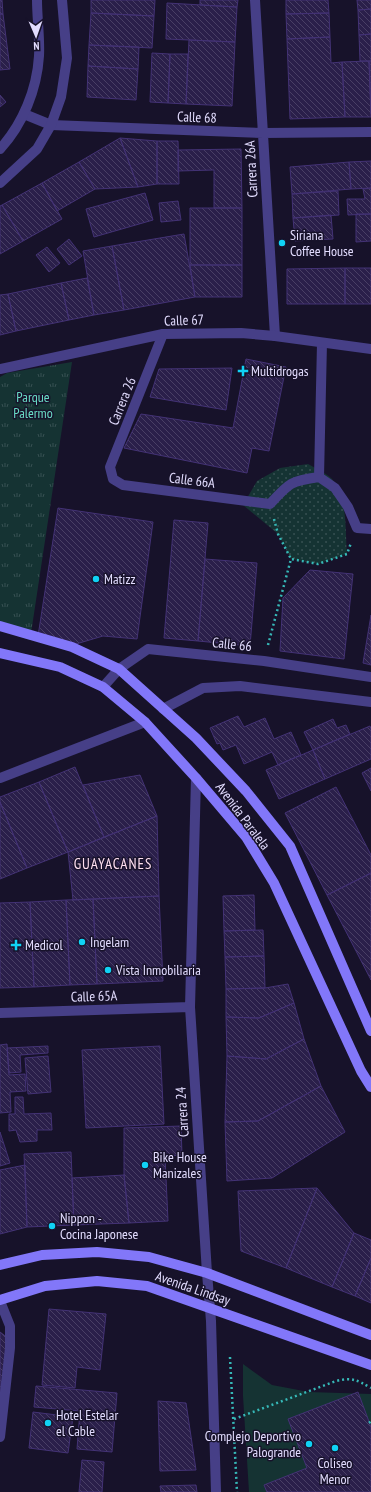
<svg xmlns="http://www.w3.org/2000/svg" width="371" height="1492" viewBox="0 0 371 1492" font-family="'PT Sans Narrow',sans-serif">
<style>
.grass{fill:url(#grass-dots)}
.park{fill:url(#park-tufts)}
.pitch{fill:#153333}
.building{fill:url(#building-back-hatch);stroke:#433275}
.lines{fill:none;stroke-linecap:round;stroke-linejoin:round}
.path{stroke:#36b8b7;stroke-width:2.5;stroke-dasharray:2 3;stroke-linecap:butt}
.minor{stroke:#463f87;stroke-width:10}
.tertiary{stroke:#463f87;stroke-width:10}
.secondary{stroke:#8277f9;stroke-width:10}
.poi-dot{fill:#10d2f5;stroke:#17122a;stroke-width:1.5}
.labels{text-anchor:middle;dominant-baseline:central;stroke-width:3;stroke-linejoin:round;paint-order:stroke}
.street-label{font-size:14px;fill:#e2dcfe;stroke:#17122a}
.poi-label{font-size:14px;fill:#e2dcfe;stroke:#17122a;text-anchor:start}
.park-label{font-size:14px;fill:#69dcc6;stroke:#17122a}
.neighbourhood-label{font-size:15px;letter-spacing:1px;fill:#fedef0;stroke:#17122a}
</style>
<defs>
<pattern id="grass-dots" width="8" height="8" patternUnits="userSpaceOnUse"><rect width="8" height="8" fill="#153333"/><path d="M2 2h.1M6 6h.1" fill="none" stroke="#375052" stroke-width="1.8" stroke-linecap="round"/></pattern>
<pattern id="park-tufts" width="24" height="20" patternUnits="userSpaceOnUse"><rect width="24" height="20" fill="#153333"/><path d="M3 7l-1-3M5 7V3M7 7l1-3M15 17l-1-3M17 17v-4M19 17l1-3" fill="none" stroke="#375052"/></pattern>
<pattern id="building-back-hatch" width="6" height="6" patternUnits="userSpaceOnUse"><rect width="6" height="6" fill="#2a1f4a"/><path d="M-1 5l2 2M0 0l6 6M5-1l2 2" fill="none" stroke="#493f65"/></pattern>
</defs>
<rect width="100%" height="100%" fill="#17122a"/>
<!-- grass -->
<path class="grass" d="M308,464C315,468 326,473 332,479C348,499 345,530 347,554L318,564L291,559L278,534L243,505L257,481L280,468Z"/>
<!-- park -->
<path class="park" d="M72,362L30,640L0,630V377L7,373Z"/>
<!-- pitch -->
<path class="pitch" d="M243,1364L272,1385L309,1392L371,1394V1492H249L243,1396Z"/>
<!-- building -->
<path class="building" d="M0,0H2L3,14H0Z
M91,0H155L154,16L91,13Z
M200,0H238L237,7L200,5Z
M286,0H328L329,13L286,14Z
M357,0H371V9L358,10Z
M167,3L237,7L235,42L166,39Z
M371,9V34L359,35L358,10Z
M91,13L154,16L152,48L89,45Z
M329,13L330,37L287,39L286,14Z
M0,14H3L10,69L0,70Z
M371,34V61H360L359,35Z
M330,37L331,63L342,62L345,117L290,119L287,39Z
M189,40L235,42L232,106L186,104Z
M89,45L139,47L138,69L88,66Z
M152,53L170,54L168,103L150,102Z
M170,54H188L186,104L168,103Z
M369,61L371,117H345L342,62Z
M369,61H371V114Z
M88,66L138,69L136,100L87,97Z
M0,95L6,102L0,107Z
M120,138L157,141V184L138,187Z
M120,138L138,187L95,189L79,162Z
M157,141H178L179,184H157Z
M241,149L242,208H214V170L178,171V150Z
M371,161V188L351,189L349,162Z
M79,162L95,189L57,211L42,183Z
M349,162L351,189L292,194L290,167Z
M42,183L62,219L23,241L2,205Z
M371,188V214L348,215L347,199H365L363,189Z
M338,191L339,215L293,218L292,194Z
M145,193L153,220L94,237L86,209Z
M178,201L181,220L161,222L159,203Z
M2,205L23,241L0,254V206Z
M190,208H242V265H190Z
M356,214H371V241L356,242Z
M331,215L333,239L295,241L293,218Z
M184,234L195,297L124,310L112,246Z
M69,239L82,256L69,265L57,249Z
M112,246L124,310L94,315L83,251Z
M47,247L60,263L49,272L36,255Z
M190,265H242V297H195Z
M345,268V304H287V269Z
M345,268H371V304H345Z
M87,278L94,315L69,320L61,283Z
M61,283L69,320L16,331L8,294Z
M8,294L16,331L0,335V295Z
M246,359L286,367L269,451L252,448L247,473L124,448L141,414L233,428Z
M232,368L226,410L150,397L159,369Z
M58,508L153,522L137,639L103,636L76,644L38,636Z
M174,520L208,523L198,641L164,638Z
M205,559L257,563L250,646L198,641Z
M310,570L353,574L344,659L280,651L283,598Z
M371,615V665L363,663Z
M238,716L244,727L265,718L274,739L291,732L301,755L278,765L272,752L244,764L236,745L223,750L220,743L217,744L210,728Z
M333,719L337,728L346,725L350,734L313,750L304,732Z
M370,726L371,729V759L325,779L313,750Z
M313,750L325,779L279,799L266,770Z
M75,767L104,837L68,852L39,782Z
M371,768V791L362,773Z
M140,775L157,816L104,837L83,785Z
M39,782L68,852L27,868L0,802V797Z
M336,787L371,855V873L327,895L285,813Z
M0,802L27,868L0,879Z
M157,816L159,896L73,900L68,852Z
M371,873V980L327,895Z
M254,895L255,930L224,931L223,896Z
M159,896L163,981L97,984L93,899Z
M93,899L97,984L70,985L66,900Z
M66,900L70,985L34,987L30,902Z
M30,902L34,987L0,988V903Z
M263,930L264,956L225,957L224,931Z
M264,956L265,988L226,989L225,957Z
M288,984L294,1003L259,1018L226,1017V989L265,988Z
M294,1003L304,1039L266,1059L227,1056L226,1017L259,1018Z
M304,1039L321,1086L258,1121L225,1122L227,1056L266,1059Z
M7,1044L9,1075L25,1074L26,1091L10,1092L11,1112L0,1113V1045Z
M48,1046V1053L20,1055L21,1072L9,1073L7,1048Z
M160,1046L164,1124L86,1128L82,1050Z
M48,1056L51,1092L28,1094L25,1058Z
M321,1086L345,1132L272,1178L227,1181L225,1122L258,1121Z
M15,1097H23L24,1114L51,1113L52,1130H37V1141L20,1142L16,1130L9,1131V1114H15Z
M181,1126L182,1155L165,1156L168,1221L129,1223L124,1175V1128Z
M0,1132L10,1163L0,1166Z
M71,1152L74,1225L27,1227L24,1154Z
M25,1165L27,1227L0,1234V1170Z
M124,1175L129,1223L74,1225L72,1178Z
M317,1188L286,1268L241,1251L238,1191Z
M317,1188L354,1233L332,1287L286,1268Z
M354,1233L371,1240V1258L355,1296L332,1287Z
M371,1258V1303L355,1296Z
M49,1309L106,1314L100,1370L77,1367L75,1388L42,1385Z
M0,1332L8,1338L0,1401Z
M36,1386L117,1393L112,1452L77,1449L80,1411L34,1407Z
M358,1392L371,1427V1492H267L264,1485L307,1468L288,1419Z
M158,1401L186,1403L196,1470L160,1471Z
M33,1412L73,1417L68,1453L29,1448Z
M82,1460L104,1462L102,1492H79Z
M196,1485L197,1492H161L160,1486Z"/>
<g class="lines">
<!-- path -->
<path class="path" d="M274,519L278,534L291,559
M268,645L291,559L318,564L347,554L351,543
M230,1357L237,1492
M234,1419L336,1381C352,1377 357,1380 371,1388
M369,1423L371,1421"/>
<!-- minor -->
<path class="minor" d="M255,0L275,336
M24,114L51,125L263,133L371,132
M163,334L110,467L113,479L123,485L270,504C289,483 290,481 319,477L335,488L348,507L357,528L371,529
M319,477L322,343
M0,778L145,722
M196,778L190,1007L207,1273
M0,1013L190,1007
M0,1301L10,1326V1348L0,1437"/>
<!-- tertiary -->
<path class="tertiary" d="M0,149C23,124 37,89 39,56C40,38 37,18 37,0
M0,183L37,149L51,125L61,97L67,58L62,0
M0,369L163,334L241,333L275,336L371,349
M103,687L119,669L148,649L264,661L371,677
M163,709L203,688L240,686L371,702
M207,1273L211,1321L216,1492"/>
<!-- secondary -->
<path class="secondary" d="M0,626L72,647L119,669L196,738L246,791L290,846L371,1031
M0,653L60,667L103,687L145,722L196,778L246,837L274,883L361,1071L371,1087
M0,1265L42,1255L97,1252L149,1257L207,1273L371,1335
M0,1300L45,1286L97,1281L147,1286L371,1365"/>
</g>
<!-- markers -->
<g class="poi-dot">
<circle cx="282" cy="243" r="4"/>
<path d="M241 365h4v4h4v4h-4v4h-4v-4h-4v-4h4z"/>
<circle cx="96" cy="579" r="4"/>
<circle cx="82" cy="942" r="4"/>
<path d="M14 939h4v4h4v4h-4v4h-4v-4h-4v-4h4z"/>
<circle cx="108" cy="970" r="4"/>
<circle cx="145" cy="1165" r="4"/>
<circle cx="52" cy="1226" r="4"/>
<circle cx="48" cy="1423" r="4"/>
<circle cx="309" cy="1444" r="4"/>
<circle cx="335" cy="1448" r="4"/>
</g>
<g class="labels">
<!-- street labels -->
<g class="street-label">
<text transform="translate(197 117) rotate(2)">Calle 68</text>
<text transform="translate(251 169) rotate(-93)">Carrera 26A</text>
<text transform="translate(184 320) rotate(-2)">Calle 67</text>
<text transform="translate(122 401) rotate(-68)">Carrera 26</text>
<text transform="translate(192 480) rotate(7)">Calle 66A</text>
<text transform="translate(232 644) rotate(6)">Calle 66</text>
<text transform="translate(243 816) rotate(53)">Avenida Paralela</text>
<text transform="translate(94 996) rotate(-2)">Calle 65A</text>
<text transform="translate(182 1112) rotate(-94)">Carrera 24</text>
<text transform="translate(193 1288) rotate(19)">Avenida Lindsay</text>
</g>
<!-- poi labels -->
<g class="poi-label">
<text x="290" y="235">Siriana<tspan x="290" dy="16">Coffee House</tspan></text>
<text x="251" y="371">Multidrogas</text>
<text x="104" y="579">Matizz</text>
<text x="90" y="942">Ingelam</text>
<text x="25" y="945">Medicol</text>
<text x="116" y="970">Vista Inmobiliaria</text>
<text x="153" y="1157">Bike House<tspan x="153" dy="16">Manizales</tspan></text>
<text x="60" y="1218">Nippon -<tspan x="60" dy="16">Cocina Japonese</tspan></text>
<text x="56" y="1415">Hotel Estelar<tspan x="56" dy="16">el Cable</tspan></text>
<text x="301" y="1436" text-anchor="end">Complejo Deportivo<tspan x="301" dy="16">Palogrande</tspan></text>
<text x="335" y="1463" text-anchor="middle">Coliseo<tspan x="335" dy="16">Menor</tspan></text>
</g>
<!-- park labels -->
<g class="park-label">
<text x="33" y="397">Parque<tspan x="33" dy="16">Palermo</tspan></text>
</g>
<!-- neighbourhood labels -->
<g class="neighbourhood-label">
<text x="113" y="863">GUAYACANES</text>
</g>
</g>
<!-- north arrow -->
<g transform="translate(36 36) rotate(178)" stroke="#17122a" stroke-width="3" paint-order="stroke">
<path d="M0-3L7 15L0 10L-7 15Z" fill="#e2dcfe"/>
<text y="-6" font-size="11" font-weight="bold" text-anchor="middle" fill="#e2dcfe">N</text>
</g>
</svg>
